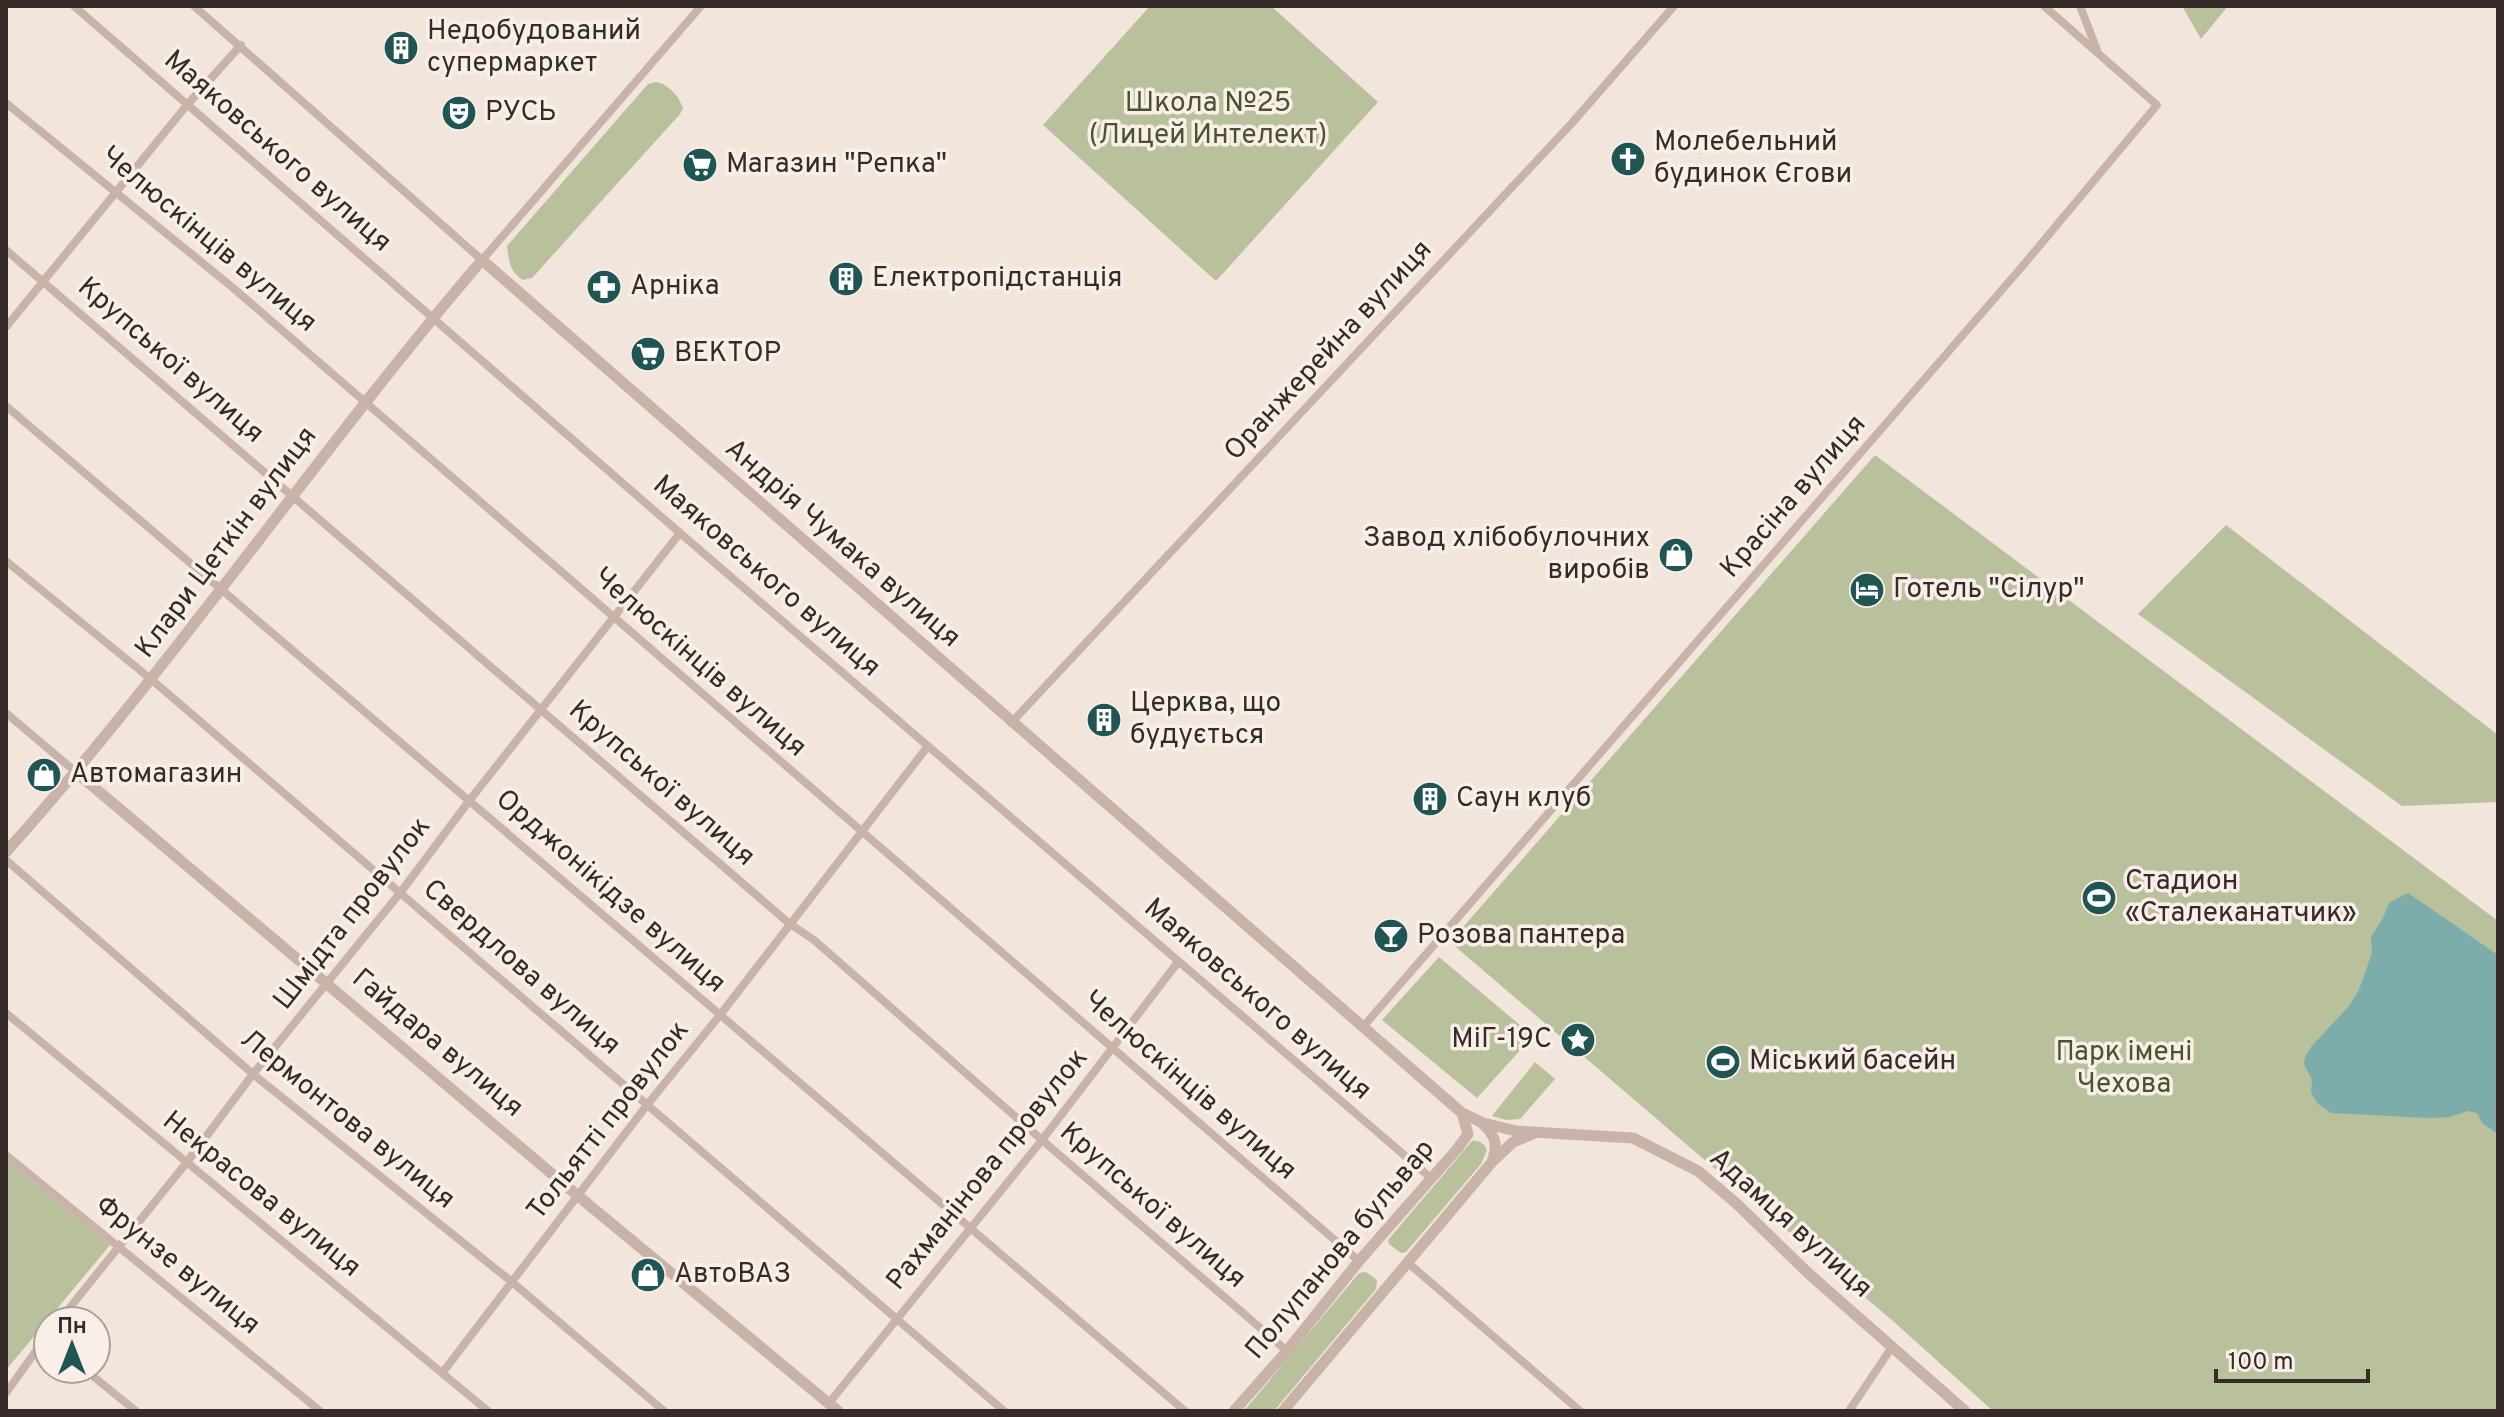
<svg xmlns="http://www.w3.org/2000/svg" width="2504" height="1417" viewBox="0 0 2504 1417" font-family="Overpass,sans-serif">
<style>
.green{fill:#b8c09c}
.water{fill:#7cadaa}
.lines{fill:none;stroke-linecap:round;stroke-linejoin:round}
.minor{stroke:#c9b3a8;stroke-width:8}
.tertiary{stroke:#c9b3a8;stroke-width:11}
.labels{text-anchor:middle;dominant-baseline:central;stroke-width:7;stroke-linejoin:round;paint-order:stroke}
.poi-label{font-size:28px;fill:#362b28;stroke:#f9efe8;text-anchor:start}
.park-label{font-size:28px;fill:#4a532c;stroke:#f9efe8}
.street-label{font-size:28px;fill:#362b28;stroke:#f9efe8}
</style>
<rect width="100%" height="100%" fill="#f1e5dc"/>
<!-- green -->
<path class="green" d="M1150,6H1271L1378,102L1216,281L1043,125Z
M2182,6H2228L2201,39Z
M656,82C668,84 679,96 683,108L680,114L532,278L523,280C509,271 509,261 507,246L648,84Z
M1875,455L2498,921V1411H1993L1894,1322L1450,942Z
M2226,525L2498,735V802L2402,806L2138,614Z
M1439,957L1533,1036L1477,1098L1382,1020Z
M1535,1062L1555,1079L1520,1119L1506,1120L1492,1116Z
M1472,1141C1479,1140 1484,1143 1487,1150L1481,1164L1406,1252L1401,1253L1389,1244L1388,1240Z
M6,1160L110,1245L6,1370Z
M1366,1272L1377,1280L1376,1289L1274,1411H1244L1359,1273Z"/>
<!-- water -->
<path class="water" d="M2408,893L2498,955V1134L2483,1124L2477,1113L2468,1111L2450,1117L2428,1118L2331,1113L2317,1103L2311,1092L2312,1080L2304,1064L2305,1057L2311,1047L2349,1006L2359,990L2372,953L2371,937L2383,918L2389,903Z"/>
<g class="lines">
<!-- minor -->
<path class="minor" d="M74,6L680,533L1432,1179
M194,6L482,260L701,6
M2080,6L2097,50
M6,103L232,287L1359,1261
M6,250L790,924L814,940L1042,1140L1287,1351
M6,327L187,105L241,45
M6,406L1185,1411
M6,561L152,680L1004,1411
M6,713L77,773
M1011,723L1572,123L1674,6
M6,860L253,1074L512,1282L664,1411
M6,1013L488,1411
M1362,1028L2020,269L2157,105L2044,6
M6,1155L320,1411
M1407,1262L1580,1411
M59,1321L187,1162L253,1074L400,893L469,801L680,533
M84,1369L136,1411
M443,1372L647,1105L720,1015L928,746
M6,1393L48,1334
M829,1403L1042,1140L1178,962
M1849,1411L1892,1347"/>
<!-- tertiary -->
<path class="tertiary" d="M77,773L577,1195L838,1411
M6,852C175,663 317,453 482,260L1462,1113L1483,1123L1516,1131L1633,1138L1698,1171L1737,1204L1808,1273L1965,1411
M1483,1124C1496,1136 1498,1145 1492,1162
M1234,1411L1287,1351L1359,1261L1458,1148L1468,1134L1462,1113
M1283,1411L1492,1162L1513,1142L1533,1134"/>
</g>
<!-- icons -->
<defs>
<symbol id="building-disc" viewBox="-11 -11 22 22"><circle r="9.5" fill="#1f5654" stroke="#f9efe8"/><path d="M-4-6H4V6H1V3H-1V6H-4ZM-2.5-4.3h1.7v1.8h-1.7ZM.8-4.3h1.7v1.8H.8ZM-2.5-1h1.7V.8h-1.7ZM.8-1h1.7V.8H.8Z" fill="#fff"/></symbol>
<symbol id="theatre-disc" viewBox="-11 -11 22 22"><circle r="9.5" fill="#1f5654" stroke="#f9efe8"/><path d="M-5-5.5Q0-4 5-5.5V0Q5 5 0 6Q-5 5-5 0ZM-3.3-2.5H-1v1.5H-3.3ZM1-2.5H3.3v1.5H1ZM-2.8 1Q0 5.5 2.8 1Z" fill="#fff"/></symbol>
<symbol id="church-disc" viewBox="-11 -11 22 22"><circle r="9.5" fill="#1f5654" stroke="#f9efe8"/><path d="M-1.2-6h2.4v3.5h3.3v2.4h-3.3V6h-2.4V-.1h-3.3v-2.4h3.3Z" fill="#fff"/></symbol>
<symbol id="supermarket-disc" viewBox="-11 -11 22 22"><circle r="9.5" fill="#1f5654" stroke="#f9efe8"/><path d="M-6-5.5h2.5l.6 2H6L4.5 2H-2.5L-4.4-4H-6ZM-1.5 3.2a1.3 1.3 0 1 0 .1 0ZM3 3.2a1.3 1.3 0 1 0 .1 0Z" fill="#fff"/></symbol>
<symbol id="pharmacy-disc" viewBox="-11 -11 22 22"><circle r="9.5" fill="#1f5654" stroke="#f9efe8"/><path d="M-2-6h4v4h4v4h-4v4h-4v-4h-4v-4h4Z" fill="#fff"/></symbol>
<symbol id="shop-disc" viewBox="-11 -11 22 22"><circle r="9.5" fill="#1f5654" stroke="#f9efe8"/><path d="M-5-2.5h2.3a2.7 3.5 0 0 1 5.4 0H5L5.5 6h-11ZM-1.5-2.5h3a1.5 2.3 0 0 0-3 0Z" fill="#fff"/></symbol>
<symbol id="hotel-disc" viewBox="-11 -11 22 22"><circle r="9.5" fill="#1f5654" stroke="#f9efe8"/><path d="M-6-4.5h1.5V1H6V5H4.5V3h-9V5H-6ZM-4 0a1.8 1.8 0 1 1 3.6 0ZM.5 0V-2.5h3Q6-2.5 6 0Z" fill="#fff"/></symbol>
<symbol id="stadium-disc" viewBox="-11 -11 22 22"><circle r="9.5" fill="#1f5654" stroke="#f9efe8"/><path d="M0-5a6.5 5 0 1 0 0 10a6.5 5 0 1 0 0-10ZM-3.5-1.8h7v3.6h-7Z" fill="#fff"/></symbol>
<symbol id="bar-disc" viewBox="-11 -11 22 22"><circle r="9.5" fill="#1f5654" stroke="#f9efe8"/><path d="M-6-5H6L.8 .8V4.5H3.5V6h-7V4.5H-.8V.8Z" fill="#fff"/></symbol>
<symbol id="sight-disc" viewBox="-11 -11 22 22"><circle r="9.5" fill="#1f5654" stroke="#f9efe8"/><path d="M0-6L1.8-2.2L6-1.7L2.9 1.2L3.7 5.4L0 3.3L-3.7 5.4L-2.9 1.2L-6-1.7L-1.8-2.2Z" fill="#fff"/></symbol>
</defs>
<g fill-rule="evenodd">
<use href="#building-disc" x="381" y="28" width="40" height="40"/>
<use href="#theatre-disc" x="439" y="93" width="40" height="40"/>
<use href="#church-disc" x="1608" y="139" width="40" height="40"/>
<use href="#supermarket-disc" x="680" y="145" width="40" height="40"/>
<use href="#building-disc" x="826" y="259" width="40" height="40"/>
<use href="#pharmacy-disc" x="584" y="267" width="40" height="40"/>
<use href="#supermarket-disc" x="628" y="334" width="40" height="40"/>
<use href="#shop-disc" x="1656" y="535" width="40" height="40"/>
<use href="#hotel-disc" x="1847" y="570" width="40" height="40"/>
<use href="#building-disc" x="1084" y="700" width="40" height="40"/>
<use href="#shop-disc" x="24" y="755" width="40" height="40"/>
<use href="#building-disc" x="1410" y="779" width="40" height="40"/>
<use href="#stadium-disc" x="2079" y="878" width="40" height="40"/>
<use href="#bar-disc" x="1371" y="916" width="40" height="40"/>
<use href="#sight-disc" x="1558" y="1020" width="40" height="40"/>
<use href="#stadium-disc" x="1703" y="1042" width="40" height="40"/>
<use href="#shop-disc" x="628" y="1255" width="40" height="40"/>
</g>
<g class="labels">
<!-- poi labels -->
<g class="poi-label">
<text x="427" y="32">Недобудований<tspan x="427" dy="32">супермаркет</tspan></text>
<text x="485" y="113">РУСЬ</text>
<text x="1654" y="143">Молебельний<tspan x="1654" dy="32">будинок Єгови</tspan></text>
<text x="726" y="165">Магазин "Репка"</text>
<text x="872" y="279">Електропідстанція</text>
<text x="630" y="287">Арніка</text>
<text x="674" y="354">ВЕКТОР</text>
<text x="1650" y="539" text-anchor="end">Завод хлібобулочних<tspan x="1650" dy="32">виробів</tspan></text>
<text x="1893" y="590">Готель "Сілур"</text>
<text x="1130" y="704">Церква, що<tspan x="1130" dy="32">будується</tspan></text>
<text x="70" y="775">Автомагазин</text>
<text x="1456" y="799">Саун клуб</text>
<text x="2125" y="882">Стадион<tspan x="2125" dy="32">«Сталеканатчик»</tspan></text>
<text x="1417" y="936">Розова пантера</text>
<text x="1552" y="1040" text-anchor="end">МіГ-19С</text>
<text x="1749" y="1062">Міський басейн</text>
<text x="674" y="1275">АвтоВАЗ</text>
</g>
<!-- park labels -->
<g class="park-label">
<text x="1208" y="104">Школа №25<tspan x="1208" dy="32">(Лицей Интелект)</tspan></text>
<text x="2124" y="1053">Парк імені<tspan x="2124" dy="32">Чехова</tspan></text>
</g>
<!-- street labels -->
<g class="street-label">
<text transform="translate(277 152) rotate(41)">Маяковського вулиця</text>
<text transform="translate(208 240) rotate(40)">Челюскінців вулиця</text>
<text transform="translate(1329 351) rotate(-47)">Оранжерейна вулиця</text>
<text transform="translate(170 361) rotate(41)">Крупської вулиця</text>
<text transform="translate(1794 497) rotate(-49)">Красіна вулиця</text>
<text transform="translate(227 543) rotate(-53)">Клари Цеткін вулиця</text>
<text transform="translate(842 544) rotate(41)">Андрія Чумака вулиця</text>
<text transform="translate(766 577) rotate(41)">Маяковського вулиця</text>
<text transform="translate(699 663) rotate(41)">Челюскінців вулиця</text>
<text transform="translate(661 784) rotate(41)">Крупської вулиця</text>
<text transform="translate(610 892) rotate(41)">Орджонікідзе вулиця</text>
<text transform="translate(353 914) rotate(-52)">Шмідта провулок</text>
<text transform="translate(521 968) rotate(41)">Свердлова вулиця</text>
<text transform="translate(1257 1000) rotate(41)">Маяковського вулиця</text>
<text transform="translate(437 1044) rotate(40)">Гайдара вулиця</text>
<text transform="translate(1189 1086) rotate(41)">Челюскінців вулиця</text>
<text transform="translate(347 1120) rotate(39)">Лермонтова вулиця</text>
<text transform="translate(609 1121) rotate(-52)">Тольятті провулок</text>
<text transform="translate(988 1170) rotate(-51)">Рахманінова провулок</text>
<text transform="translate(261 1195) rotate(39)">Некрасова вулиця</text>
<text transform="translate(1152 1206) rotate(41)">Крупської вулиця</text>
<text transform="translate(1790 1224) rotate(42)">Адамця вулиця</text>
<text transform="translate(1341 1250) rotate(-50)">Полупанова бульвар</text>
<text transform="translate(177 1266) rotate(39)">Фрунзе вулиця</text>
</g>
</g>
<!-- border -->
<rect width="2504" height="1417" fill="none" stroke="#362b28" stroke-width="16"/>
<!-- north arrow -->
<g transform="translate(72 1345)"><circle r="38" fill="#f9efe8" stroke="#aba19b" stroke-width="2"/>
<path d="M0-6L14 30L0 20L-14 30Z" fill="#1f5654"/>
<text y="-12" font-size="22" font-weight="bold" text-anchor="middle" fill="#362b28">Пн</text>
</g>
<!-- scale -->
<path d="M2216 1369v12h152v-12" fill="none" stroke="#362b28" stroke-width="4"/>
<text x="2228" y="1369" font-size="24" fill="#362b28" stroke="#f9efe8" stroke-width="6" paint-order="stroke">100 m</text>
</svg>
